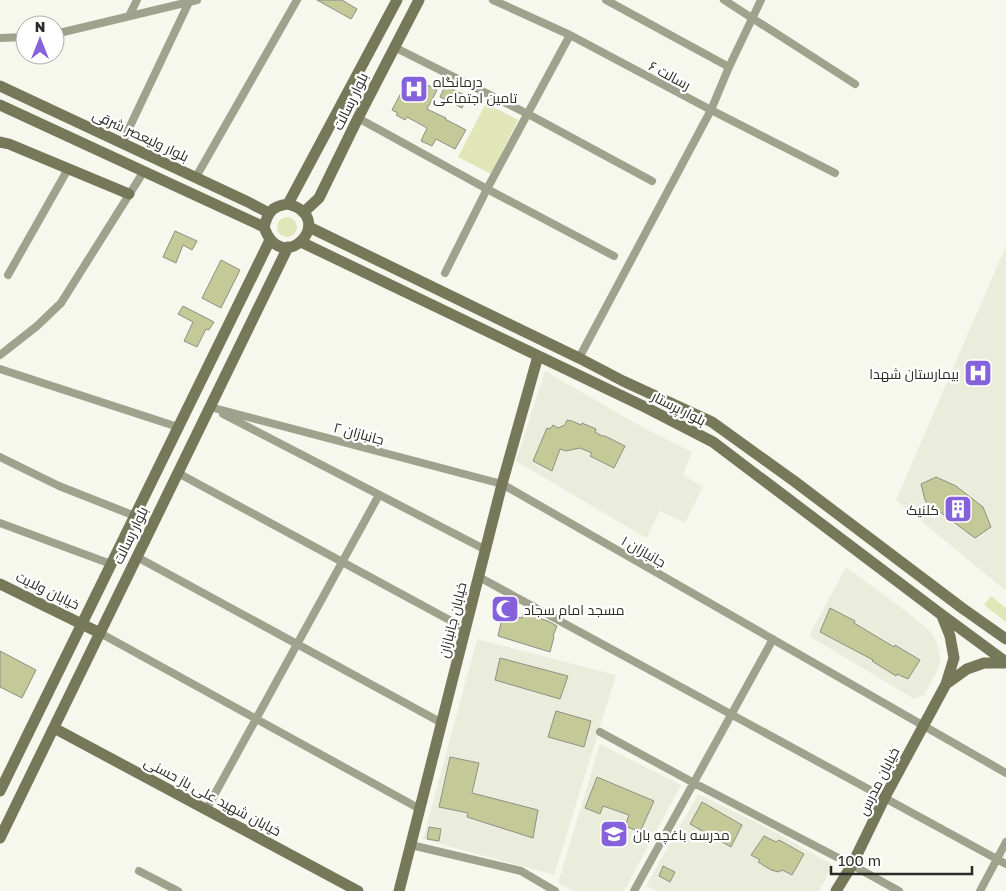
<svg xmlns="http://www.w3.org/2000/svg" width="1006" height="891" viewBox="0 0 1006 891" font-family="'Golos Text',Cairo,sans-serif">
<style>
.built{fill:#eaeddb}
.green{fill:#e0e6b8}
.building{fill:#c3c997;stroke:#8e9086}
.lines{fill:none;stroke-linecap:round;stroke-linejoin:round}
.street{stroke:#9fa28d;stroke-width:8}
.secondary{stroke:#75795a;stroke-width:11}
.labels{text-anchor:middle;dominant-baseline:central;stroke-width:4.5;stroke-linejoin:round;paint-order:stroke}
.street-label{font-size:14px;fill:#2a2b27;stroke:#fff}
.poi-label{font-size:14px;fill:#2a2b27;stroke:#fff;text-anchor:start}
</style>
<rect width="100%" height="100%" fill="#f6f8ed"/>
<!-- built -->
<path class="built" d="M1006,246V591L896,500Z
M545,371L644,428L692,452L683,475L703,487L685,523L660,511L646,538L516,461Z
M846,567L906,611L930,631L936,640L941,660L936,673L924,695L914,699L809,636Z
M477,639L616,675L554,875L423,839Z
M600,744L681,785L624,891H574L558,883Z
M698,794L766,827L833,865L819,891H657L646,886Z"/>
<!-- green -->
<path class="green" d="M486,103L518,120L491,174L458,157Z
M277 227a10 10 0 1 1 20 0a10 10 0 1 1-20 0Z
M991,596L1006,608V622L984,605Z"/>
<!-- building -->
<path class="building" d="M317,0H342L357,9L351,19Z
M410,76L437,90L427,109L446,118L445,119L466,130L455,149L436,139L432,146L421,141L427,128L407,117L405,120L396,115L398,113L392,110Z
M445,86L467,96L462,108L440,97Z
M175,231L197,241L192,250L183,245L176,263L163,257Z
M221,260L240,270L221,308L202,298Z
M183,306L214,322L209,330L206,329L197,347L184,341L193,322L178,314Z
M567,420L572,421L581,425L582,423L596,429L595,432L602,436H605L625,446L614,468L590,456L592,453L580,448L566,451L560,449L552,471L533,461L547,428L550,429L553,425L558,428L565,425Z
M936,477L956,486L983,507L991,527L975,538L940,512H933L925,500L921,484Z
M830,608L855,621L854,623L894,647L895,645L920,660L908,679L897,674L896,676L872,661L873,660L820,632Z
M523,613L548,621L557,626L553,636L554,637L550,652L498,636L503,614L522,618Z
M0,651L36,670L22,698L0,687Z
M500,658L568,676L560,699L495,680Z
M556,711L591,721L584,747L548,737Z
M450,757L479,763L472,793L538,810L533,838L467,817L468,813L439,807Z
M597,777L654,801L640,832L625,826L629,815L603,806L600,814L585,808Z
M702,802L742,825L731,847L690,824Z
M429,827L441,829L439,841L427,839Z
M764,836L776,842L779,840L804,854L792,875L782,870L779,872L771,870L758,862L760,860L751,855Z
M663,866L675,872L670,882L659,876Z"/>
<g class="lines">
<!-- street -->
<path class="street" d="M493,0L570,35L711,110L835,173
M606,0L729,67
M724,0L855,84
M129,16L137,0
M55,34L197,0
M0,38L25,37
M394,47L528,114L652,181
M358,118L487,189L614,256
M122,143L190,0
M196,177L297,0
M445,273L487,189L570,35
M8,275L68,169
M0,355L37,326L61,303L144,171
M579,358L711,110L729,67L761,0
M0,369L178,427
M210,407L502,484L1006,773
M223,414L486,550
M0,457L59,486L135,516
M178,473L466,629
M0,523L111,564
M137,557L442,723
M479,577L1006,864
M100,633L420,809
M600,732L694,783L852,865L899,891
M206,810L379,495
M411,845L521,871L555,891
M139,871L178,891
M634,891L773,639
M980,891L1006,842"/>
<!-- secondary -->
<path class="secondary" d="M0,86L248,202L269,213
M0,105L264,227
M0,142L9,144L129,194
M288,204L397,0
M288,204C339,218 282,279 264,227C268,212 272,206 288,204Z
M304,212L319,198L358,118L419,0
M309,227L579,358L623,381L712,422L794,481L962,608L1006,639
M301,242L645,407L713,442L942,615L1006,662
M0,584L100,633
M946,684L967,669L984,663H1006
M54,728L358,891
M0,791L270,240
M0,838L288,247
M399,891L502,484L538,356
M836,891L852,865L885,797L946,684L954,658L950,636L942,616"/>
</g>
<!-- icons -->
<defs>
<symbol id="hospital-square" viewBox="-11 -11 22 22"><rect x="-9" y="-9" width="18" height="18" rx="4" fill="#8661dc" stroke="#fff"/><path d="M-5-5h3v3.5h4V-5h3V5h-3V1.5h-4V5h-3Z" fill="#fff"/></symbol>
<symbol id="building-square" viewBox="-11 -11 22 22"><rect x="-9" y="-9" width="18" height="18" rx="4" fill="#8661dc" stroke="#fff"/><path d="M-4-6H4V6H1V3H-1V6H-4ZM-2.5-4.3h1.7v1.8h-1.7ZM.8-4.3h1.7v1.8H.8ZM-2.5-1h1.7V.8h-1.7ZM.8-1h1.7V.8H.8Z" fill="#fff"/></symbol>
<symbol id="mosque-square" viewBox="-11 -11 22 22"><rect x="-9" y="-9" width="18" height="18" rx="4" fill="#8661dc" stroke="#fff"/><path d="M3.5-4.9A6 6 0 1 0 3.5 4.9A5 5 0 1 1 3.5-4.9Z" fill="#fff"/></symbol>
<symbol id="school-square" viewBox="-11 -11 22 22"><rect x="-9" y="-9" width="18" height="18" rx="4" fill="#8661dc" stroke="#fff"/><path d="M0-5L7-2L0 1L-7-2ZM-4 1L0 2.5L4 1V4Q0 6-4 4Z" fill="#fff"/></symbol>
</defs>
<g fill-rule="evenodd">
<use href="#hospital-square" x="398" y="73" width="32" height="32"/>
<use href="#hospital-square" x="962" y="357" width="32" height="32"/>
<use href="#building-square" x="942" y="493" width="32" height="32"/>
<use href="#mosque-square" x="489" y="593" width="32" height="32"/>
<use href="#school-square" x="598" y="818" width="32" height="32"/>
</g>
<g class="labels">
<!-- street labels -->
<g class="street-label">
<text transform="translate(670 75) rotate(28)">رسالت ۶</text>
<text transform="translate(350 101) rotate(-64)">بلوار رسالت</text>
<text transform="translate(141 135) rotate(25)">بلوار ولیعصر شرقی</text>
<text transform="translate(679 408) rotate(27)">بلوار پرستار</text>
<text transform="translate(359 433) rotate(15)">جانبازان ۲</text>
<text transform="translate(130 535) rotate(-64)">بلوار رسالت</text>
<text transform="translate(644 551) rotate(30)">جانبازان ۱</text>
<text transform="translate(48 590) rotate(26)">خیابان ولایت</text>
<text transform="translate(452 620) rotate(-76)">خیابان جانبازان</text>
<text transform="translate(878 781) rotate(-63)">خیابان مدرس</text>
<text transform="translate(213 796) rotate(28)">خیابان شهید علی باز حسنی</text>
</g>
<!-- poi labels -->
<g class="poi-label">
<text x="433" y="81">درمانگاه<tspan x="433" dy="16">تامین اجتماعی</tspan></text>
<text x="959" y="373" text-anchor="end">بیمارستان شهدا</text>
<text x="939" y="509" text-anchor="end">کلنیک</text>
<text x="524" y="609">مسجد امام سجاد</text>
<text x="633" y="834">مدرسه باغچه بان</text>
</g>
</g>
<!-- north arrow -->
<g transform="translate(40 40)"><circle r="24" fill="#ffffff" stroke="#aaaaa9"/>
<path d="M0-4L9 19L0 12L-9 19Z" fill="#8661dc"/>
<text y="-8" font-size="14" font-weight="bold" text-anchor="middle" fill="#2a2b27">N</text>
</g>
<!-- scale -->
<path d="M831 866v8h141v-8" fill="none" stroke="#2a2b27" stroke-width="2.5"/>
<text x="838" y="866" font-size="15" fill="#2a2b27" stroke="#ffffff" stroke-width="4" paint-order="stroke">100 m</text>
</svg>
